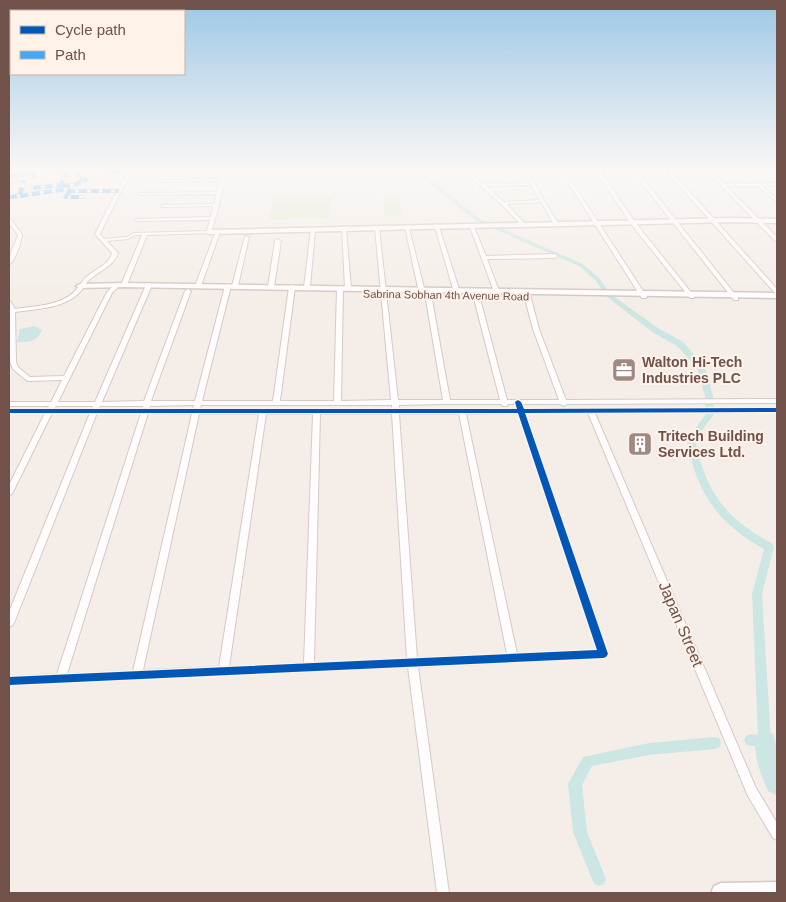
<svg xmlns="http://www.w3.org/2000/svg" width="786" height="902" viewBox="0 0 786 902" font-family="Arial,sans-serif">
<style>
.green{fill:#e4ead4}
.water{fill:#cce6e3}
.lines{fill:none;stroke-linecap:round;stroke-linejoin:round}
.canal{fill:#cce6e3;fill-rule:evenodd}
.river{fill:#cce6e3;fill-rule:evenodd}
.street-casing{stroke:#d4cac6;stroke-width:2}
.secondary-casing{stroke:#d4c9c5;stroke-width:3}
.street{fill:#fefcfc;fill-rule:evenodd}
.secondary{fill:#fefcfc;fill-rule:evenodd}
.quiet{stroke:#3fa9f5;stroke-width:4;stroke-dasharray:8 4;stroke-linecap:butt}
.cycleway-casing{stroke:#fef2e9;stroke-width:3}
.cycleway{fill:#0057b8;fill-rule:evenodd}
.labels{text-anchor:middle;dominant-baseline:central;stroke-width:4;stroke-linejoin:round;paint-order:stroke}
.far-street-label{font-size:11px;fill:#70524b;stroke:#fef2e9}
.poi-label{font-size:14px;font-weight:bold;fill:#70524b;stroke:#fef2e9;text-anchor:start}
.near-street-label{font-size:16px;fill:#70524b;stroke:#fef2e9}
</style>
<rect width="100%" height="100%" fill="#f5eee8"/>
<!-- green -->
<path class="green" d="M275,196H331L329,218L269,219Z
M400,197L401,216H384L383,198Z"/>
<!-- water -->
<path class="water" d="M34,326L42,330C38,341 28,343 17,342L20,329Z"/>
<g class="lines">
<!-- canal -->
<path class="canal" d="M415,171H421L480,219L583,264L600,279L609,293L658,328L683,342L705,367L713,396L714,414L695,440C706,493 726,519 773,544L774,547L762,594L771,741L770,745C762,748 753,747 746,744L744,740L746,736L750,734L758,735L752,594L764,549C717,523 696,492 687,440L706,414L705,396L697,368L677,346L652,332L605,295L596,281L579,266L476,221Z
M715,737L720,739L721,743L720,747L715,749L649,755L592,766L582,785L587,832L606,879L604,884L599,886L594,884L573,832L568,784L583,757L649,743Z"/>
<!-- river -->
<path class="river" d="M765,731L773,734L777,747V795L769,792C761,778 751,748 757,734Z"/>
<defs>
<path id="street" d="M50,171H59L26,179L23,194L58,189L57,188L58,186L33,189L31,188L33,187L59,184L64,176L62,171H66L68,176L63,185L76,183L80,180L75,178L76,171H80L79,177L88,180L83,181L79,185L62,187L61,189L67,188L71,190H118L128,173L99,171H133L121,191L100,234L104,239L127,237L134,233L207,231L210,220L136,221L134,220L136,219L211,217L213,206L163,207L161,206L163,205L214,204L217,194L140,195L138,194L140,193L217,192L220,181L159,182L157,181L159,180L221,179L223,171H227L219,205L211,233L147,235L127,285L124,287L121,285L142,235H135L128,239L107,241L118,253C114,265 103,269 93,277C86,281 84,289 78,294C61,309 36,309 15,312L16,362L18,367L30,377L64,376L107,292L113,286H117L118,287L112,293L58,402H95L146,285L149,283L152,285L102,402L144,401L185,291L188,289L191,291L151,401H195L225,286L228,284L231,286L202,401H273L289,287L292,285L295,287L280,401H334L337,288L340,286L343,288L341,401L391,400L375,228L377,227L379,228L398,400H443L425,294L428,292L431,294L450,400H500L472,291L475,289L478,291L507,400H559L533,329L524,295L527,293L530,295L539,329L566,400L777,399V403L567,404L564,406L560,404H522L524,409L777,408V412L595,413L756,788L777,823V840L773,838L748,796L588,413H525L608,654L606,657L603,658L418,667L449,893H437L408,667L9,685V677L57,674L141,413H97L14,623L12,626L9,627V612L90,413H52L13,492L12,494L9,495V485L45,413H9V409H47L49,406H9V402H51L62,380L28,381L26,380L13,369L10,362L9,301L11,302L15,309C35,306 59,306 74,292C80,286 83,278 90,274C98,268 109,264 112,253L95,234L116,192H71L69,196H83L85,197L83,198H66L64,197L68,191L66,190L9,198V196L18,195L22,180L9,183V181L28,176L26,174L9,177V175L27,172C33,177 42,173 50,171ZM444,404H501L503,406H507L508,404H515L517,409L399,410V405ZM194,405L193,409H149L150,406ZM201,405H392V410L200,409ZM56,406H93L91,409H54ZM100,406H143L142,409H98ZM148,413L192,414L133,671L67,674ZM518,413L597,650L517,654L466,414ZM199,414H259L219,667L143,670ZM266,414H313L304,663L229,667ZM320,414H392L407,659L314,663ZM399,414H459L507,654L417,658Z
M464,171H469L483,184L530,183L523,171H527L559,225L555,226L541,202L507,204L526,225L522,226L501,204ZM531,185L540,200L504,202L486,186Z
M561,171H565L647,297L646,298H642L641,297Z
M596,171H600L635,222L694,296V298H690L631,224Z
M632,171H637L738,298V300H734Z
M666,171H671L777,289V294L775,293Z
M707,171H712L724,184L777,183V185L762,186L777,199V202L757,186H726L777,237V241H775Z
M9,219H11L22,235C20,245 17,258 9,265C8,256 15,244 18,235L9,223Z
M435,226L439,227L459,289L458,290L456,291L453,289L435,227Z
M470,226L474,227L486,256L555,254L558,256L555,258L487,259L501,296L498,298L496,297L470,227Z
M405,227L409,228L424,288L423,289H419L418,288Z
M342,228L346,229L351,288L348,290L345,288Z
M311,229L315,230L310,287L307,289L304,287Z
M216,231L220,232L201,286L200,287H196L195,286Z
M245,236L249,237L238,286L235,288L232,286Z
M278,239L281,241L274,287L271,289L268,287L275,241Z"/>
<path id="secondary" d="M732,218L777,219V223L732,222L209,234L205,232L209,230Z
M124,283L777,293V298L124,287L80,288L76,286L80,284Z
M777,882V893H711L714,886L721,883Z"/>
</defs>
<!-- street casing -->
<use href="#street" class="street-casing"/>
<!-- secondary casing -->
<use href="#secondary" class="secondary-casing"/>
<!-- street -->
<use href="#street" class="street"/>
<!-- secondary -->
<use href="#secondary" class="secondary"/>
<!-- quiet -->
<path class="quiet" d="M49,171V173
M101,171L130,172
M9,176L27,173L28,175H34L35,178
M62,186L77,184L82,180H86L77,178L78,171
M59,187L66,176L64,171
M33,188L59,185
M70,191L66,197H83
M20,196L67,189L70,191H119
M9,197L20,196L24,180"/>
<defs>
<path id="cycleway" d="M518,400L521,402L524,409L777,408V412L525,413L608,654L606,657L603,658L9,685V677L597,650L518,413H9V409H517L515,402Z"/>
</defs>
<!-- cycleway casing -->
<use href="#cycleway" class="cycleway-casing"/>
<!-- cycleway -->
<use href="#cycleway" class="cycleway"/>
</g>
<!-- sky -->
<linearGradient id="sky" x2="0" y2="1"><stop stop-color="#9dc8e6"/><stop offset="0.57" stop-color="#faf7f5"/><stop offset="1" stop-color="#faf7f5" stop-opacity="0"/></linearGradient>
<rect width="786" height="298" fill="url(#sky)"/>
<!-- icons -->
<defs>
<symbol id="office-square" viewBox="-11 -11 22 22"><rect x="-9" y="-9" width="18" height="18" rx="4" fill="#9f8982" stroke="#fef2e9"/><path d="M-6-3h4V-5.5h4V-3h4V5H-6ZM-1-4.5V-3h2v-1.5ZM-6 0V1H6V0Z" fill="#fff"/></symbol>
<symbol id="building-square" viewBox="-11 -11 22 22"><rect x="-9" y="-9" width="18" height="18" rx="4" fill="#9f8982" stroke="#fef2e9"/><path d="M-4-6H4V6H1V3H-1V6H-4ZM-2.5-4.3h1.7v1.8h-1.7ZM.8-4.3h1.7v1.8H.8ZM-2.5-1h1.7V.8h-1.7ZM.8-1h1.7V.8H.8Z" fill="#fff"/></symbol>
</defs>
<g fill-rule="evenodd">
<use href="#office-square" x="610" y="356" width="28" height="28"/>
<use href="#building-square" x="626" y="430" width="28" height="28"/>
</g>
<g class="labels">
<!-- far-street labels -->
<g class="far-street-label">
<text transform="translate(446 295) rotate(1)">Sabrina Sobhan 4th Avenue Road</text>
</g>
<!-- poi labels -->
<g class="poi-label">
<text x="642" y="362">Walton Hi-Tech<tspan x="642" dy="16">Industries PLC</tspan></text>
<text x="658" y="436">Tritech Building<tspan x="658" dy="16">Services Ltd.</tspan></text>
</g>
<!-- near-street labels -->
<g class="near-street-label">
<text transform="translate(681 624) rotate(67)">Japan Street</text>
</g>
</g>
<!-- border -->
<rect width="786" height="902" fill="none" stroke="#70524b" stroke-width="20"/>
<!-- legend -->
<rect x="10" y="10" width="175" height="65" fill="#fef2e9" stroke="#c5b2aa"/>
<rect x="20" y="26" width="25" height="8" fill="#0057b8" stroke="#c5b2aa"/>
<text x="55" y="35" font-size="15" fill="#70524b">Cycle path</text>
<rect x="20" y="51" width="25" height="8" fill="#3fa9f5" stroke="#c5b2aa"/>
<text x="55" y="60" font-size="15" fill="#70524b">Path</text>
</svg>
